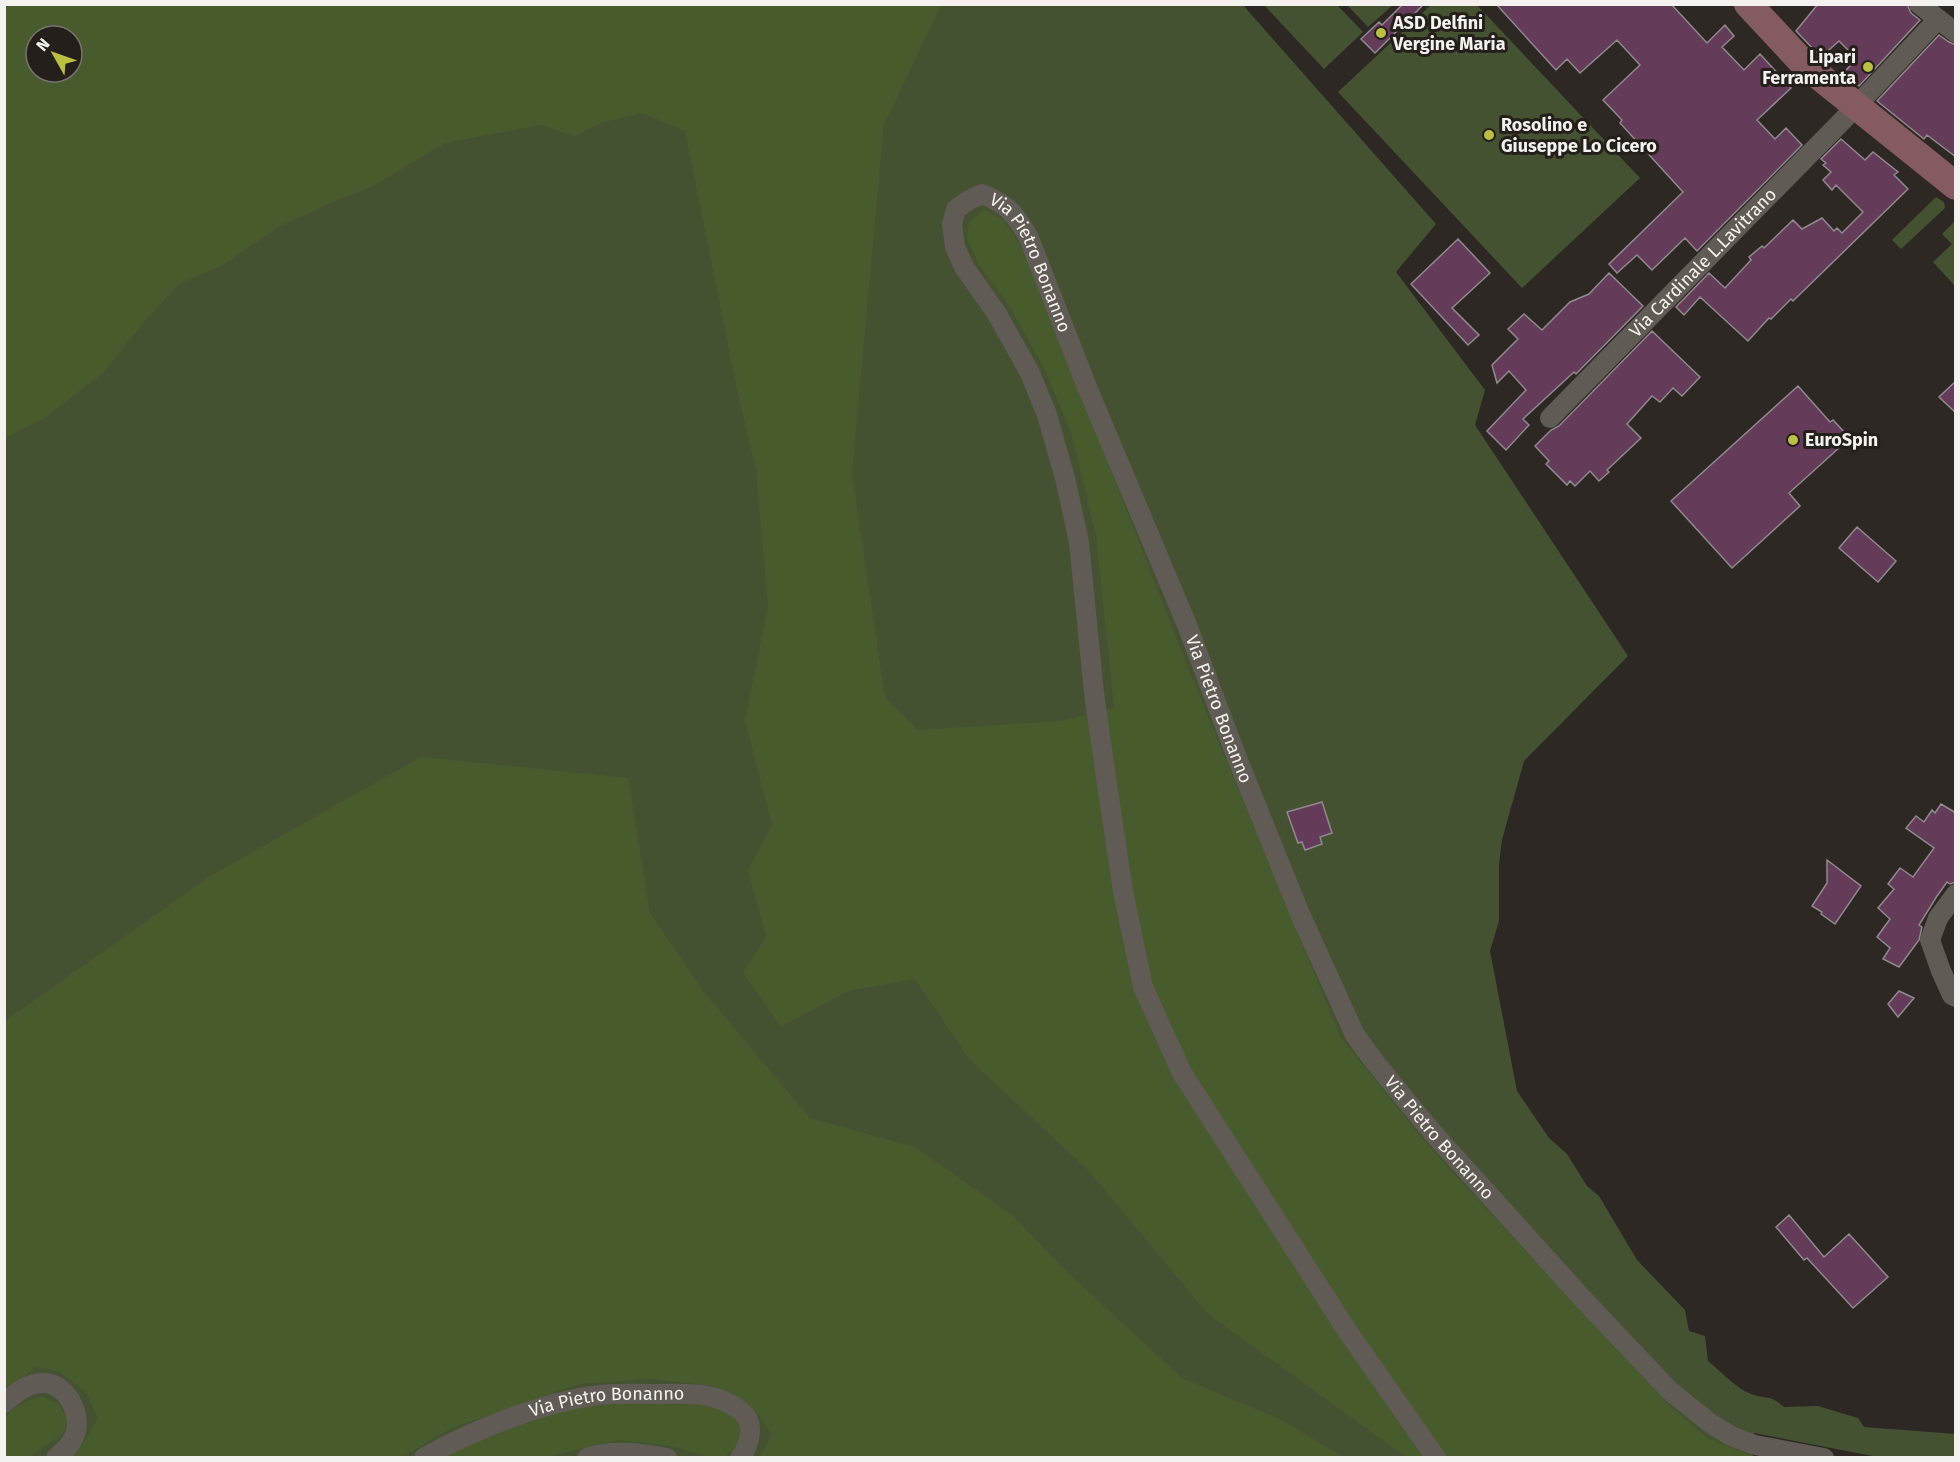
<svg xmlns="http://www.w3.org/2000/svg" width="1960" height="1462" viewBox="0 0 1960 1462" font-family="'Fira Sans',sans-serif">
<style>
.green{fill:#445232}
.forest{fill:#485b2d;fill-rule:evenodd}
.building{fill:#643b59;stroke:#90898e;stroke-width:1.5}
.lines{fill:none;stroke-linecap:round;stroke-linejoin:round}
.minor{stroke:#605b55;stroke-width:20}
.secondary{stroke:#845b60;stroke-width:28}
.poi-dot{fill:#bbc044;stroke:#241f1a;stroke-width:2}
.labels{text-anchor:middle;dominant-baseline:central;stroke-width:6;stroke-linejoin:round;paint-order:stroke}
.poi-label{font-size:18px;font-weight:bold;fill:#f5f1ee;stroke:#241f1a;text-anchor:start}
.street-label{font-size:18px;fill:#f5f1ee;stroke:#241f1a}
</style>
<rect width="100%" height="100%" fill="#2d2824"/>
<!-- green -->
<path class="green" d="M941,4L1243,5L1436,224L1396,272L1485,390L1475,425L1628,656L1524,761L1502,840L1499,864V921L1490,951L1517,1091L1549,1138L1567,1154L1587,1186L1599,1196L1637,1260L1685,1310L1689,1331L1705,1336L1708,1361C1722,1372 1737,1390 1754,1395C1771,1400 1768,1394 1784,1407L1818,1406L1858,1418L1864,1427L1956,1434L1955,1458L1878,1457L1754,1433L1753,1458L5,1457V131L927,32Z
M1264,5H1337L1363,32L1324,69Z
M1347,5H1393L1368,27Z
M1431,5H1477L1640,178L1522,288L1338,92Z
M1936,197L1944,202L1945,208L1901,249L1892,240Z
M1955,221V220V286L1933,262L1952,244L1942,234Z"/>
<!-- forest -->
<path class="forest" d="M5,5H941L884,125L852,473L885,698L918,730L1061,721L1114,708L1096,536L1071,433L1046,372L1010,307L980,266L967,239L969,222L984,210L1004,220L1029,260L1186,663L1341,1038L1431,1149L1669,1405L1707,1438L1755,1457H1406L1208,1314L1090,1172L969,1059L915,979L848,991L781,1027L743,973L766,936L748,870L772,825L745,720L768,606L756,471L736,385L685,131L643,113L604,122L574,136L541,125L445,143L373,186L340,199L280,226L221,266L179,284L143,323L104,372L43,419L5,438ZM36,36H72V72H36Z
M421,757L628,778L650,913L703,991L810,1118L915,1147L1012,1215L1066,1271L1182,1378L1280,1419L1343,1457H760L772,1434L751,1406L713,1386L652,1379L579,1384L449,1429L403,1457L67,1458L81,1446L98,1418L85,1391L58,1371L36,1367L5,1391V1021L212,875Z
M40,1396L58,1403L67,1418L64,1433L29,1457L5,1458V1417L16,1407Z
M654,1400L717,1405L734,1416L741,1432L735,1449L723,1457H708L671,1446L619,1440L547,1457L442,1458L487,1436L572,1408Z"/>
<!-- building -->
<path class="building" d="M1403,4H1424L1375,53L1361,39L1379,22L1382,25Z
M1496,4H1671L1707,43L1725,25L1734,36L1722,47L1744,70L1760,54L1791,88L1757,120L1775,139L1786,128L1802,145L1697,251L1685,238L1652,270L1637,255L1617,273L1609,264L1683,192L1620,123L1622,120L1603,100L1640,65L1617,40L1580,73L1567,59L1556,70Z
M1818,4H1907L1911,13L1920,20L1859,86L1843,73L1857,59L1839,41L1821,57L1796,31Z
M1939,35L1949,42L1956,45V157L1927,135L1924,139L1877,101Z
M1841,139L1865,160L1873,152L1898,172L1894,175L1908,189L1793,301L1791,299L1771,319L1769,318L1748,341L1700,297L1684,315L1676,307L1709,273L1725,288L1751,260L1749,257L1762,246L1764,248L1793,220L1802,229L1822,218L1834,231L1837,228L1842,233L1863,212L1836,185L1832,190L1823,180L1831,172L1823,165L1826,163L1821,159Z
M1458,239L1490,273L1452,308L1479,335L1468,345L1411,284Z
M1609,273L1643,306L1576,374L1574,372L1523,419L1529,425L1506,450L1487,431L1526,390L1509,371L1497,383L1492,365L1518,339L1508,329L1524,314L1542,330L1570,302L1589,294Z
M1652,331L1700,377L1682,396L1673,388L1660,402L1652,396L1627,424L1641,438L1607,470L1609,472L1599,481L1590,471L1575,486L1570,481L1567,485L1546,464L1549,461L1535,446L1551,430L1559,426Z
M1956,381V413L1939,397Z
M1798,386L1830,422L1833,420L1850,438L1789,493L1800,506L1732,568L1671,501Z
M1857,527L1896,561L1878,582L1839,548Z
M1322,802L1332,833L1320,837L1322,844L1305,850L1302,842L1298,843L1287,812Z
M1941,804L1956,813V882L1950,884L1947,882L1937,896L1919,925L1922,927L1919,940L1899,967L1883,959L1890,948L1877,937L1890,919L1878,908L1894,889L1888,884L1900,868L1913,877L1934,848L1906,828L1916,816L1924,822L1932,810L1935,813Z
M1827,860L1861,886L1835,924L1821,914L1822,912L1812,906L1827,883Z
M1899,991L1914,998L1898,1017L1888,1004Z
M1789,1215L1824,1257L1849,1234L1888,1277L1853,1308L1807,1258L1804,1260L1776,1227Z"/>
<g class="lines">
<!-- minor -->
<g class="minor">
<path d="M1919,4L1956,33"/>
<path id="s1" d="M1550,418L1845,118L1938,19"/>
<path d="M1956,894L1938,918L1930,940L1941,971L1952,995L1956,997"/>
<path d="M4,1403C15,1394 26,1384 41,1383C66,1381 84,1415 74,1437C71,1444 62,1453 56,1458"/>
<path id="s2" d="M424,1458C472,1430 546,1401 600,1395C620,1393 640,1394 660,1394C690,1393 718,1392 742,1412C756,1424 749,1446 740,1458"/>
<path d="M587,1458C612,1449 641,1453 667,1458"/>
<path id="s3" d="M1436,1458L1346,1329L1182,1073L1143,987L1123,891L1107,784L1094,693L1079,542L1065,478L1047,415L1030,373L997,314L964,267L955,247L952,224L956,209L969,200L982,194C1009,205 1015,214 1029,238L1087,387L1187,625L1237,758L1300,914L1355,1035L1374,1061L1432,1132L1583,1299L1670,1391L1710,1423L1731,1436L1755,1445L1824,1458"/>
</g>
<!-- secondary -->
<path class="secondary" d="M1748,4L1804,64L1956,186"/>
</g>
<!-- markers -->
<g class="poi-dot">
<circle cx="1381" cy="33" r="6"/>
<circle cx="1868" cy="67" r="6"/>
<circle cx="1489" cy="135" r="6"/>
<circle cx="1793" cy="440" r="6"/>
</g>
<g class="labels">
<!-- poi labels -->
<g class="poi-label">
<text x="1393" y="23">ASD Delfini<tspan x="1393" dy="21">Vergine Maria</tspan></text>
<text x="1856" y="57" text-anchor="end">Lipari<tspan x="1856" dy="21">Ferramenta</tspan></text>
<text x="1501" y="125">Rosolino e<tspan x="1501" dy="21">Giuseppe Lo Cicero</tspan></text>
<text x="1805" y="440">EuroSpin</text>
</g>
<!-- street labels -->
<g class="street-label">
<text stroke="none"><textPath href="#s1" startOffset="218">Via Cardinale L.Lavitrano</textPath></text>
<text stroke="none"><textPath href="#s3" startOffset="1486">Via Pietro Bonanno</textPath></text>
<text stroke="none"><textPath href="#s3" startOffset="1972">Via Pietro Bonanno</textPath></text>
<text stroke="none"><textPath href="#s3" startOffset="2458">Via Pietro Bonanno</textPath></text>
<text stroke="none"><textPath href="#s2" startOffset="194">Via Pietro Bonanno</textPath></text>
</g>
</g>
<!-- border -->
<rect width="1960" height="1462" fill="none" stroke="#f5f1ee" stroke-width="12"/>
<!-- north arrow -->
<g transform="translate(54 54) rotate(310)"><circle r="28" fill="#241f1a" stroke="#78736f" stroke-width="1.5"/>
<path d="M0-4.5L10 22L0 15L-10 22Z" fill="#bbc044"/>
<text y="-9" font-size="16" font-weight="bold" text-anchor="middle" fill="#f5f1ee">N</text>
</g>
</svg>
